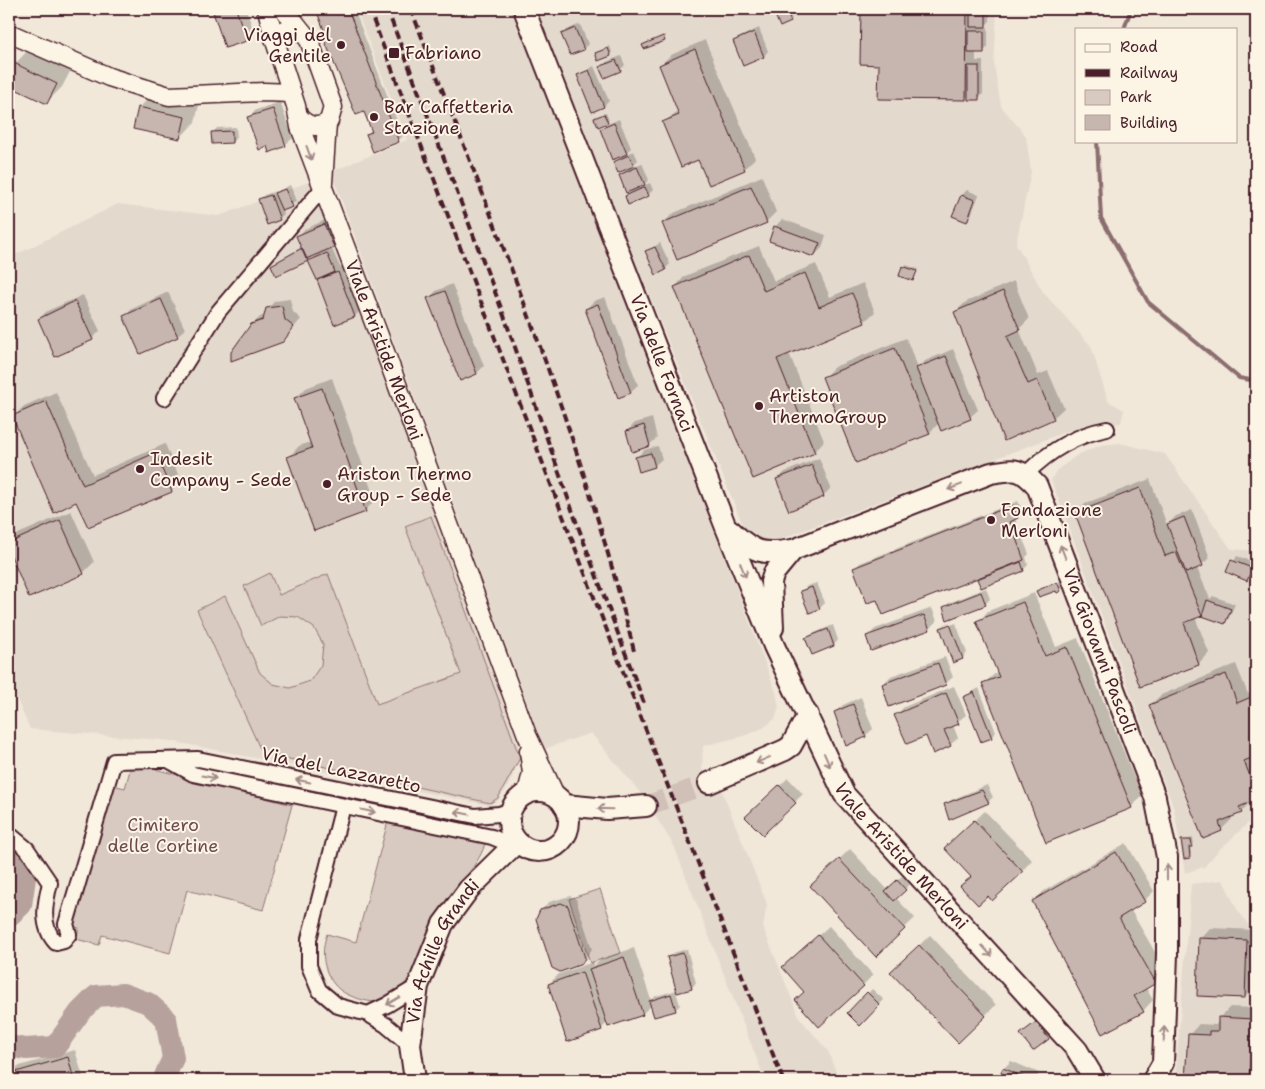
<svg xmlns="http://www.w3.org/2000/svg" width="1265" height="1089" viewBox="0 0 1265 1089" font-family="'Shantell Sans',sans-serif">
<style>
.built{fill:#e4d9cd}
.green{fill:#d8cac0;stroke:#917476}
.shadow{fill:#0003}
.lines{fill:none;stroke-linecap:round;stroke-linejoin:round}
.stream{stroke:#8b6d6f;stroke-width:4}
.river{stroke:#b6a19c;stroke-width:22}
.building{fill:#c7b6af;stroke:#4a1f2b}
.secondary-tunnel{stroke:#d0c0b7;stroke-width:20;stroke-dasharray:20 10;stroke-linecap:butt}
.minor-casing{stroke:#4a1f2b;stroke-width:18}
.tertiary-casing{stroke:#4a1f2b;stroke-width:21}
.secondary-casing{stroke:#4a1f2b;stroke-width:24}
.minor{stroke:#fcf5e5;stroke-width:14}
.tertiary{stroke:#fcf5e5;stroke-width:18}
.secondary{stroke:#fcf5e5;stroke-width:20}
.rail{stroke:#4a1f2b;stroke-width:4;stroke-dasharray:8 4;stroke-linecap:butt}
.oneway{stroke:#a38a88}
.poi-dot{fill:#4a1f2b;stroke:#fcf5e5;stroke-width:2}
.labels{text-anchor:middle;dominant-baseline:central;stroke-width:4;stroke-linejoin:round;paint-order:stroke}
.poi-label{font-size:18px;fill:#4a1f2b;stroke:#fcf5e5;text-anchor:start}
.street-label{font-size:18px;fill:#4a1f2b;stroke:#fcf5e5}
.park-label{font-size:18px;fill:#6e4a50;stroke:#fcf5e5}
</style>
<rect width="100%" height="100%" fill="#f1e8da"/>
<filter id="ink" filterUnits="userSpaceOnUse"><feTurbulence type="fractalNoise" baseFrequency=".02" numOctaves="2"/><feDisplacementMap in="SourceGraphic" scale="10" xChannelSelector="R" yChannelSelector="G"/><feConvolveMatrix kernelMatrix="1 2 1 2 8 2 1 2 1" color-interpolation-filters="sRGB"/></filter>
<g filter="url(#ink)">
<!-- built -->
<path class="built" d="M356,9H516L776,692L779,707L775,719L763,728L744,736L703,746L702,769L712,792L722,791L767,904L763,927L799,1017L828,1051L839,1080H765L674,846L642,795L591,733L544,749L334,180L333,171L407,140Z
M533,9H997L994,65L1001,106L1026,136L1031,172L1016,244L1043,292L1091,346L1108,401L1124,410L1121,423L1071,430L767,544L757,541L744,528Z
M311,181L520,749L519,761L508,786L498,801L487,805L171,741L30,729L9,682V258L118,204L219,216Z
M1120,443L1165,454L1231,549L1256,551V816L1219,850L1204,867L1185,873L1174,809L1051,480L1056,471L1077,455L1101,445Z
M1223,880L1238,911L1256,935V1080H1175L1191,884Z"/>
<!-- green -->
<path class="green" d="M431,516L520,758L498,798L490,803L262,753L197,610L225,596L260,673L273,684L290,688L310,681L321,665L323,644L314,628L298,617L280,616L261,626L244,586L270,573L279,595L328,574L377,704L461,674L405,526Z
M132,763L292,805L263,910L187,890L170,953L102,935L99,945L76,939L79,928L71,926L109,784L125,788Z
M388,821L485,842C483,861 451,893 440,911C422,939 411,1014 363,1000C352,997 341,993 334,984C322,969 321,950 327,934L356,942Z
M600,889L621,953L590,963L569,899Z"/>
<!-- shadow -->
<path class="shadow" d="M213,9H246L254,32L246,40L226,47Z
M321,9H354L403,136L398,141L367,134L372,129L327,35L318,12Z
M788,9L792,19L790,21L777,15Z
M862,9H990V21L984,27H988V47L983,52H976V61H983V94L978,99L969,94L966,98L880,63H861Z
M580,24L588,44L583,49L562,34L567,30Z
M759,28L768,51L764,56L744,64L735,41L740,37Z
M665,35L664,40L644,45L646,43Z
M705,40L755,158L744,169L664,122L679,110L660,65L671,55Z
M610,46L612,52L610,54L597,53Z
M30,48L72,68L62,87L47,102L9,84V77L15,64Z
M621,56L625,65L620,70L601,67L606,62Z
M9,58L13,60L9,67Z
M594,66L609,101L604,106L578,76Z
M155,92L200,101L195,122L180,138L139,108Z
M280,102L293,138L285,145L249,117L256,110Z
M606,113L609,120L607,122L595,118Z
M619,119L631,148L623,156L634,151L638,160L630,168L642,163L649,180L642,186L650,183L653,190L648,195L626,196L633,189L621,175L629,167L615,163L623,154L601,130L606,125Z
M236,127L237,137L232,142L212,133L217,128Z
M762,176L776,212L766,222L663,223L674,213Z
M290,185L297,201L283,210L284,214L279,219L259,200L264,195L276,191L277,192Z
M967,190L979,195L971,215L966,220L962,195Z
M332,217L341,239L331,247L340,267L346,265L362,309L355,316L318,281L322,277L310,262L318,253L307,261L272,265L302,247L298,236L305,229Z
M782,219L826,235L822,248L814,256L775,227Z
M660,243L670,264L665,269L647,251Z
M759,246L774,281L816,264L830,297L863,283L875,312L864,322L789,353L824,441L814,452L675,287L685,276Z
M906,265L918,269L913,280L903,267Z
M1014,281L1029,319L1019,329L1038,375L1048,371L1064,408L1053,418L955,312L966,302Z
M452,284L484,366L477,373L429,298L436,291Z
M168,292L185,329L177,336L124,317L132,309Z
M83,295L100,331L92,339L39,319L47,311Z
M605,297L638,385L630,392L586,309L594,301Z
M290,299L293,312L301,319L283,341L252,325L260,317L265,315L267,309L275,301Z
M906,338L918,368L925,361L953,349L978,410L970,417L942,429L939,423L929,433L824,377L834,367Z
M332,378L375,500L365,511L289,457L299,446L311,442L296,398L306,388Z
M56,392L93,475L165,444L181,481L171,491L77,500L13,417L24,406Z
M652,418L657,438L649,445L627,431L635,423Z
M658,446L662,459L654,466L636,458L644,450Z
M819,458L831,488L823,496L778,479L785,472Z
M1150,479L1167,525L1176,516L1192,510L1210,558L1197,568L1210,599L1213,596L1235,604L1229,618L1224,623L1202,614L1195,617L1209,653L1199,664L1141,686L1076,513L1086,503Z
M1018,501L1023,512L1015,519L1029,554L1026,557L1028,565L1023,570L981,586L977,577L878,598L855,568L860,563Z
M71,511L94,562L83,573L30,597L9,548V543L18,534Z
M1237,556L1256,563L1246,579L1228,572Z
M1060,581L1063,588L1061,590L1038,591Z
M817,583L825,603L820,608L809,611L802,591L807,586Z
M986,588L990,599L985,604L944,608L949,603Z
M1034,593L1056,647L1078,638L1142,797L1131,807L983,684L998,671L978,622L988,611Z
M932,608L937,621L929,629L868,636L875,629Z
M955,620L945,624V627L956,623L967,653L962,658L941,628L946,623Z
M833,625L838,640L834,645L807,638L812,634Z
M945,657L953,677L945,684H883L891,676Z
M1236,664L1248,694L1256,690V798L1251,801L1241,812L1231,816L1232,819L1221,830L1150,705L1161,695Z
M954,686L966,715L953,725L958,738L950,745L896,715L904,707Z
M979,688L996,732L991,737L964,697Z
M861,697L873,729L865,736L835,712L843,705Z
M788,778L803,794L763,833L747,817Z
M987,785L993,797L988,802L946,805L951,800Z
M985,811L1032,860L1022,871L972,876L956,838Z
M1193,838L1194,844L1190,846L1191,854L1189,857L1182,841Z
M1126,843L1154,891L1144,901L1130,909L1166,971L1146,988L1153,1000L1143,1011L1034,901L1044,891Z
M850,849L888,890L902,876L910,884L896,898L915,918L876,955L822,876Z
M570,896L576,899L592,949L582,963L541,911L549,902Z
M829,926L873,975L863,985L794,957Z
M1210,928L1256,930L1255,986L1245,997L1200,939Z
M930,935L996,1005L958,1041L902,962Z
M634,948L651,1000L656,996L677,990L669,958L673,953L687,949L696,983L691,988L676,992L680,1005L675,1010L652,1005L642,1014L608,1022L601,1029L549,984L559,974L593,962L594,966L601,959Z
M872,989L884,1000L860,1024L849,1013Z
M1230,1007L1256,1008V1080H1186L1189,1035L1199,1024L1216,1025L1220,1017Z
M1042,1018L1053,1034L1048,1038L1027,1029Z
M75,1050L84,1080H9V1069Z
M1011,1061L1039,1073L1036,1080H998L1004,1068Z"/>
<g class="lines">
<!-- stream -->
<path class="stream" d="M1124,29L1131,9
M1097,141L1101,218L1148,302L1239,378L1256,381"/>
<!-- river -->
<path class="river" d="M9,859L25,878L21,905L9,916
M9,1046L26,1049L55,1047L80,1012L96,996L123,994L148,1003L166,1019L173,1058L165,1076V1080"/>
</g>
<!-- building -->
<path class="building" d="M212,9H236L247,41L225,48Z
M323,9H348L399,142L373,152L366,134L372,132L364,112L356,115L323,37L326,35L317,12Z
M861,9H967L966,100L878,99L879,65L860,64Z
M970,9H986V27H970Z
M786,10L791,22L780,27L775,15Z
M575,28L584,50L570,55L561,34Z
M968,31H984V53H968Z
M754,32L764,57L743,66L733,41Z
M663,36L665,41L644,49L642,45Z
M608,48L611,56L598,61L595,53Z
M695,49L745,170L709,185L698,160L681,167L662,122L679,115L659,65Z
M616,60L621,71L604,78L599,67Z
M14,63L57,84L47,104L9,86V74Z
M968,66H979V100H968Z
M589,70L604,107L592,112L577,75Z
M138,107L185,117L180,139L133,129Z
M273,109L286,146L269,153L267,146L259,150L247,117Z
M604,114L608,123L598,127L594,118Z
M614,123L627,154L612,160L600,129Z
M232,131V143L212,144L211,132Z
M629,155L634,166L618,173L613,162Z
M637,167L645,185L626,193L619,175Z
M751,186L767,223L677,260L662,223Z
M645,187L649,196L628,205L625,196Z
M285,189L293,207L282,211L274,193Z
M271,195L280,220L267,225L258,199Z
M961,195L975,200L967,222L952,216Z
M324,224L334,247L306,259L296,236Z
M774,226L820,243L814,257L769,241Z
M655,247L666,270L656,275L645,251Z
M302,248L308,261L276,276L271,265Z
M327,253L335,272L317,280L308,261Z
M749,255L764,291L805,273L819,307L852,293L865,323L777,359L815,453L753,479L674,287Z
M902,266L917,271L913,281L899,276Z
M338,272L355,317L334,325L317,280Z
M445,291L477,374L460,381L427,298Z
M1003,291L1020,330L1007,336L1028,384L1037,380L1054,419L1004,441L954,312Z
M161,299L178,337L140,354L123,316Z
M75,301L93,340L55,357L38,319Z
M598,304L631,393L618,398L585,309Z
M282,306L285,320L294,327L283,342L231,361V352L251,324L263,320L266,308Z
M895,348L930,434L856,463L822,377Z
M946,356L971,419L941,431L916,368Z
M322,388L366,512L314,531L287,457L312,448L294,398Z
M46,401L83,485L155,453L172,492L88,527L76,502L54,513L12,416Z
M644,425L650,446L632,452L626,431Z
M651,453L655,467L639,472L635,457Z
M812,465L824,497L789,511L776,479Z
M1140,488L1165,556L1176,552L1202,616L1184,623L1199,665L1140,687L1075,513Z
M1013,505L1018,518L1010,522L1024,560L883,615L877,600L867,603L853,568Z
M1184,517L1203,566L1186,573L1167,524Z
M60,520L84,574L29,598L9,551V543Z
M1231,560L1252,568L1247,581L1226,572Z
M1021,562L1024,571L981,588L977,579Z
M1057,582L1061,591L1057,593L1056,591L1039,597L1036,591Z
M812,587L820,609L809,613L800,591Z
M981,592L986,605L947,620L943,607Z
M1207,600L1231,609L1225,624L1202,616Z
M1023,602L1045,656L1067,647L1132,808L1046,843L982,683L999,677L976,621Z
M924,615L930,630L871,651L866,636Z
M950,624L963,659L953,663L940,628Z
M828,629L834,646L812,655L805,638Z
M938,663L946,685L889,707L882,684Z
M1226,674L1237,703L1256,695V756L1244,761L1256,791V800L1239,807L1242,813L1219,822L1222,831L1203,839L1149,705Z
M974,692L992,738L981,742L963,697Z
M946,693L959,724L944,730L951,746L933,754L926,736L907,744L894,715Z
M853,704L866,737L846,746L834,712Z
M779,785L796,803L763,835L745,817Z
M982,790L989,803L949,820L944,804Z
M974,820L1023,872L992,901L988,896L978,905L960,886L971,877L944,848Z
M1181,840H1191L1192,847H1189L1190,858L1184,859Z
M1116,852L1145,902L1119,918L1156,983L1134,996L1144,1012L1102,1034L1032,901Z
M839,859L905,929L876,957L810,886Z
M897,880L906,890L894,901L885,891Z
M561,903L568,906L585,958L582,964L560,972L552,968L536,919L540,910Z
M818,935L864,986L819,1027L795,1000L804,992L782,967Z
M1199,938L1247,940L1245,998L1197,996Z
M919,945L986,1016L958,1043L890,972Z
M683,953L692,989L677,993L667,957Z
M624,957L643,1015L608,1027L589,969Z
M582,972L602,1030L567,1042L548,984Z
M867,992L880,1005L860,1026L847,1013Z
M671,994L676,1011L654,1017L649,1001Z
M1218,1017L1253,1019L1249,1080H1185L1188,1034L1209,1035V1031H1218Z
M1036,1022L1049,1039L1033,1051L1020,1034Z
M68,1057L74,1080H9V1074Z
M1003,1068L1030,1080H997Z"/>
<g class="lines">
<!-- secondary-tunnel -->
<path class="secondary-tunnel" d="M646,806L709,783"/>
<defs>
<path id="minor" d="M164,398L218,312L322,189
M1026,474C1049,451 1075,435 1107,429
M168,760L193,774L492,837L514,846
M343,806L309,939V966L319,990L338,1006L368,1014L386,1025L410,1045
M9,834L27,849L50,883C45,903 40,926 56,943L64,941L69,934L66,924L114,761L198,759L475,816L499,814L510,811
M368,1014L387,1005L418,986"/>
<g id="tertiary">
<path d="M267,9L274,38"/>
<path d="M284,9L309,40L333,107L329,121C319,130 307,126 299,117"/>
<path id="s1" d="M298,29L284,30L274,38L296,106L300,127L381,341L527,735L555,795"/>
<path d="M9,33L109,77L169,96L264,92L292,93"/>
<path d="M323,183L327,123"/>
<path d="M527,793L532,773L529,751"/>
</g>
<g id="secondary">
<path id="s2" d="M524,9L725,525L774,646L844,794L1077,1050L1095,1080"/>
<path id="s3" d="M730,530C754,553 761,555 793,550L991,473C1015,469 1020,467 1037,486L1155,797L1167,857V954L1163,1063L1153,1080"/>
<path d="M773,628L771,582L774,573L793,550"/>
<path d="M709,783L785,750L791,746L808,715"/>
<circle cx="539" cy="821" r="30"/>
<path d="M564,805L607,809L646,806"/>
<path id="s4" d="M415,1080L410,1045L418,986L443,924L469,889L517,842"/>
</g>
</defs>
<!-- minor casing -->
<use href="#minor" class="minor-casing"/>
<!-- tertiary casing -->
<use href="#tertiary" class="tertiary-casing"/>
<!-- secondary casing -->
<use href="#secondary" class="secondary-casing"/>
<!-- minor -->
<use href="#minor" class="minor"/>
<!-- tertiary -->
<use href="#tertiary" class="tertiary"/>
<!-- secondary -->
<use href="#secondary" class="secondary"/>
<!-- rail -->
<path class="rail" d="M369,9L597,605L783,1080
M387,9L503,313L576,521L644,703
M411,9C492,220 580,430 634,651"/>
</g>
<!-- one-way arrows -->
<defs><path id="oneway-shaft" d="M-6 0H5M1.5-3L5.5 0L1.5 3" fill="none" stroke-width="1.6" stroke-linecap="round" stroke-linejoin="round" transform="scale(1.25)"/></defs>
<g class="oneway">
<use href="#oneway-shaft" transform="translate(309 153) rotate(70)"/>
<use href="#oneway-shaft" transform="translate(955 487) rotate(159)"/>
<use href="#oneway-shaft" transform="translate(1063 552) rotate(-111)"/>
<use href="#oneway-shaft" transform="translate(743 570) rotate(68)"/>
<use href="#oneway-shaft" transform="translate(763 760) rotate(157)"/>
<use href="#oneway-shaft" transform="translate(827 760) rotate(66)"/>
<use href="#oneway-shaft" transform="translate(209 777) rotate(12)"/>
<use href="#oneway-shaft" transform="translate(303 781) rotate(-168)"/>
<use href="#oneway-shaft" transform="translate(605 809) rotate(-178)"/>
<use href="#oneway-shaft" transform="translate(368 811) rotate(12)"/>
<use href="#oneway-shaft" transform="translate(462 813) rotate(-168)"/>
<use href="#oneway-shaft" transform="translate(1167 872) rotate(-90)"/>
<use href="#oneway-shaft" transform="translate(987 951) rotate(48)"/>
<use href="#oneway-shaft" transform="translate(393 1001) rotate(149)"/>
<use href="#oneway-shaft" transform="translate(1164 1034) rotate(-88)"/>
</g>
</g>
<!-- markers -->
<g class="poi-dot">
<circle cx="341" cy="45" r="5"/>
<rect x="388" y="47" width="12" height="12" rx="2.5"/>
<circle cx="374" cy="117" r="5"/>
<circle cx="759" cy="406" r="5"/>
<circle cx="140" cy="469" r="5"/>
<circle cx="327" cy="484" r="5"/>
<circle cx="991" cy="520" r="5"/>
</g>
<g class="labels">
<!-- poi labels -->
<g class="poi-label">
<text x="331" y="35" text-anchor="end">Viaggi del<tspan x="331" dy="21">Gentile</tspan></text>
<text x="405" y="53">Fabriano</text>
<text x="384" y="107">Bar Caffetteria<tspan x="384" dy="21">Stazione</tspan></text>
<text x="769" y="396">Artiston<tspan x="769" dy="21">ThermoGroup</tspan></text>
<text x="150" y="459">Indesit<tspan x="150" dy="21">Company - Sede</tspan></text>
<text x="337" y="474">Ariston Thermo<tspan x="337" dy="21">Group - Sede</tspan></text>
<text x="1001" y="510">Fondazione<tspan x="1001" dy="21">Merloni</tspan></text>
</g>
<!-- street labels -->
<g class="street-label">
<text stroke="none"><textPath href="#s1" startOffset="358">Viale Aristide Merloni</textPath></text>
<text stroke="none"><textPath href="#s2" startOffset="380">Via delle Fornaci</textPath></text>
<text stroke="none"><textPath href="#s3" startOffset="511">Via Giovanni Pascoli</textPath></text>
<text transform="translate(341 770) rotate(12)">Via del Lazzaretto</text>
<text stroke="none"><textPath href="#s2" startOffset="932">Viale Aristide Merloni</textPath></text>
<text stroke="none"><textPath href="#s4" startOffset="136">Via Achille Grandi</textPath></text>
</g>
<!-- park labels -->
<g class="park-label">
<text x="163" y="825">Cimitero<tspan x="163" dy="21">delle Cortine</tspan></text>
</g>
</g>
<!-- margin -->
<rect width="1265" height="1089" fill="none" stroke="#fcf5e5" stroke-width="30"/>
<rect x="15" y="15" width="1235" height="1059" fill="none" stroke="#4a1f2b" stroke-width="2" filter="url(#ink)"/>
<!-- legend -->
<rect x="1075" y="28" width="162" height="115" fill="#fcf5e5" stroke="#b59f9b"/>
<rect x="1085" y="44" width="25" height="8" fill="#fcf5e5" stroke="#b59f9b"/>
<text x="1120" y="52" font-size="15" fill="#4a1f2b">Road</text>
<rect x="1085" y="69" width="25" height="8" fill="#4a1f2b" stroke="#b59f9b"/>
<text x="1120" y="78" font-size="15" fill="#4a1f2b">Railway</text>
<rect x="1085" y="90" width="25" height="15" fill="#d8cac0" stroke="#b59f9b"/>
<text x="1120" y="102" font-size="15" fill="#4a1f2b">Park</text>
<rect x="1085" y="115" width="25" height="15" fill="#c7b6af" stroke="#b59f9b"/>
<text x="1120" y="128" font-size="15" fill="#4a1f2b">Building</text>
</svg>
